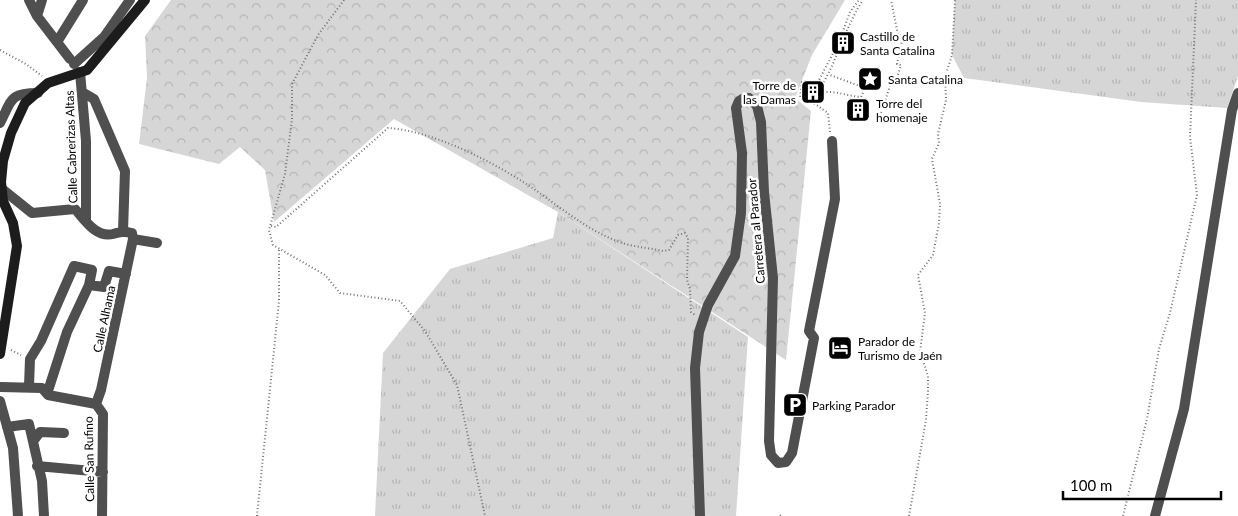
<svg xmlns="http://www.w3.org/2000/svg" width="1238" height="516" viewBox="0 0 1238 516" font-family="Lato,sans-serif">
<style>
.grass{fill:url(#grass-tufts)}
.forest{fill:url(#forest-crowns)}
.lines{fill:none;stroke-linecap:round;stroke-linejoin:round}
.path{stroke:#717171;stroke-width:2;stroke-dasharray:1 2.5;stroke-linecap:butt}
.minor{stroke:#4f4f4f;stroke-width:10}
.tertiary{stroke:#4f4f4f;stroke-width:10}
.secondary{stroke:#1c1c1c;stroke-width:10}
.labels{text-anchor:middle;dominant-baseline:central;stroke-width:5;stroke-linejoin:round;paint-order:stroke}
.poi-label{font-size:12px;fill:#000;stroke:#fff;text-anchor:start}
.street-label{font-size:12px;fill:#000;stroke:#fff}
</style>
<defs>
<pattern id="grass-tufts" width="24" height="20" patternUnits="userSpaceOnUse" patternTransform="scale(1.25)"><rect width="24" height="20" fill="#d6d6d6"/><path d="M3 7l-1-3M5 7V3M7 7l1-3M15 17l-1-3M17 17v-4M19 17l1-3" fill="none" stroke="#b6b6b6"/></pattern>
<pattern id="forest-crowns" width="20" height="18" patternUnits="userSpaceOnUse" patternTransform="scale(1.25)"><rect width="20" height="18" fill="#d6d6d6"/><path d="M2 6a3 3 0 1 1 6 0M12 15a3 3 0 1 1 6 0" fill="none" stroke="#b6b6b6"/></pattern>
</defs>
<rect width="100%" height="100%" fill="#fff"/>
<!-- grass -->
<path class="grass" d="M955,0H1238V76L1227,108L1141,102L964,78L952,55Z
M558,212L748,337L736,516H375L383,353L450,269L553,238Z"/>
<!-- forest -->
<path class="forest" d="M171,0H845L812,55L795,98L811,111L786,360L558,212L394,119L274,222L265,170L240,147L219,164L139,144L147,78L145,36Z"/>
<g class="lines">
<!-- path -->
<path class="path" d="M344,0L318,35L292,84V119L285,174L269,230L273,245L325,275L340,293L400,301L425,331L457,385L485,516
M0,50L26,64L42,76
M820,88C838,60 845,27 863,0
M823,92C836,91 848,96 861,97L865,88L830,75
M881,113L893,77L897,78L901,65L897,64L903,36L898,35L891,0
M830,132L828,113L809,100L800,98L802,82L817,84L839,42L850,12L859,0
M271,226L276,227L388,128C434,131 493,162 531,187C560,207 588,231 622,243C635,247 650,248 663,251L669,250L678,235L685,233L688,238L687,280L690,289L691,312L695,315
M11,350L21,355
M780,515L781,516
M257,516L279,301V250
M909,516L926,420L928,391V376L920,352L925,313L918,275L933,255L939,223L940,204L932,159L939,143L938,134L946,100L945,77L952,55L955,0
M1123,516L1147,419L1159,349L1170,313L1197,195L1190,137L1196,0"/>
<!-- minor -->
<path class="minor" d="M29,0L37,16L70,59
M37,16L42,0
M57,42L83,0
M74,64L104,37L130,0
M80,72L86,141V221
M82,92L94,99L125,171L123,231
M0,123C12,100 9,93 38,93
M2,189L32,213L75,209C85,220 96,238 113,234C120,232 124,231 132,233L133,239L157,243
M29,386L30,359L41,341L74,266L92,270L89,285L104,287L109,271L126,274
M0,387L42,388L48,395L96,404
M47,394L67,332L89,285
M0,401L13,448L18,516
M96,404L101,390L133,239
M96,404L103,414L102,516
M7,427L29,424L42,481L44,516
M34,440L40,432L64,433
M37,466L103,472
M700,516L695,368L699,332L708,305L735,256L741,213L742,153L736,108L739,101L744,98H749L757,106L761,122L764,192L773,278L769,441L771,455L778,463L786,462L792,453L814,338L809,331L835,199L832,141"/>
<!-- tertiary -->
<path class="tertiary" d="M1155,516L1184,409L1232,110L1238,93"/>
<!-- secondary -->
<path class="secondary" d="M0,354L17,246L13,223L3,201L1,182L3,161L11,133L25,103L48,83L87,70L145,0"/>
</g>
<!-- icons -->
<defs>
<symbol id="building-square" viewBox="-11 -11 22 22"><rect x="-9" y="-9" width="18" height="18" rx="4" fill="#000" stroke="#fff"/><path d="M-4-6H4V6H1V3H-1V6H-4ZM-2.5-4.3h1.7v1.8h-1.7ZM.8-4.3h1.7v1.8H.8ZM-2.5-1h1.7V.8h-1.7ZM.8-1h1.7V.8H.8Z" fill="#fff"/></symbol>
<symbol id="sight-square" viewBox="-11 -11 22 22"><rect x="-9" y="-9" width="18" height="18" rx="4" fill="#000" stroke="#fff"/><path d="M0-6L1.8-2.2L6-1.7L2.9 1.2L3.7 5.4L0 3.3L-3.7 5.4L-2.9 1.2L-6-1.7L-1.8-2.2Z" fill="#fff"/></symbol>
<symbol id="hotel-square" viewBox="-11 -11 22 22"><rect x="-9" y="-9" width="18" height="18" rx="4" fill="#000" stroke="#fff"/><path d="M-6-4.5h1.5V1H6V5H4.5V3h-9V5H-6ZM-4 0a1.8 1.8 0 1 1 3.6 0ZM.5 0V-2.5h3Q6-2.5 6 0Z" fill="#fff"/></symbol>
<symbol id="parking-square" viewBox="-11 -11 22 22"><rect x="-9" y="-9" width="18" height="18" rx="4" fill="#000" stroke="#fff"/><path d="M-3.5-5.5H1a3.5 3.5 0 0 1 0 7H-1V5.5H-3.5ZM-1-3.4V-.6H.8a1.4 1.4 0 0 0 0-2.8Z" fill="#fff"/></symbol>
</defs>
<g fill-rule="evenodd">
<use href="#building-square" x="829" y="29" width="28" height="28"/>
<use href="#sight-square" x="856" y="65" width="28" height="28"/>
<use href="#building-square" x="799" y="78" width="28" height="28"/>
<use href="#building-square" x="844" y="96" width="28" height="28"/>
<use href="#hotel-square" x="826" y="334" width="28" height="28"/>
<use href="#parking-square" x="781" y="391" width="28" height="28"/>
</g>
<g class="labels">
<!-- poi labels -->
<g class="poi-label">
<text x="860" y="36">Castillo de<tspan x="860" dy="14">Santa Catalina</tspan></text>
<text x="888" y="79">Santa Catalina</text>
<text x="796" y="85" text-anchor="end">Torre de<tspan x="796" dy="14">las Damas</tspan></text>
<text x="876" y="103">Torre del<tspan x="876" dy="14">homenaje</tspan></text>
<text x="858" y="341">Parador de<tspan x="858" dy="14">Turismo de Jaén</tspan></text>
<text x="812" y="405">Parking Parador</text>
</g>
<!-- street labels -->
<g class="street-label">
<text transform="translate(71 147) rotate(-92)">Calle Cabrerizas Altas</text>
<text transform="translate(756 231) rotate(-95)">Carretera al Parador</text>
<text transform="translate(104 319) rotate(-78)">Calle Alhama</text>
<text transform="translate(89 459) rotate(-91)">Calle San Rufino</text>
</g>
</g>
<!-- scale -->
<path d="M1063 491v8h158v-8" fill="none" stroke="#000000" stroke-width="2.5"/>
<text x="1070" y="491" font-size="15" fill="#000000" stroke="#ffffff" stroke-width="4" paint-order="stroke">100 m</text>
</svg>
